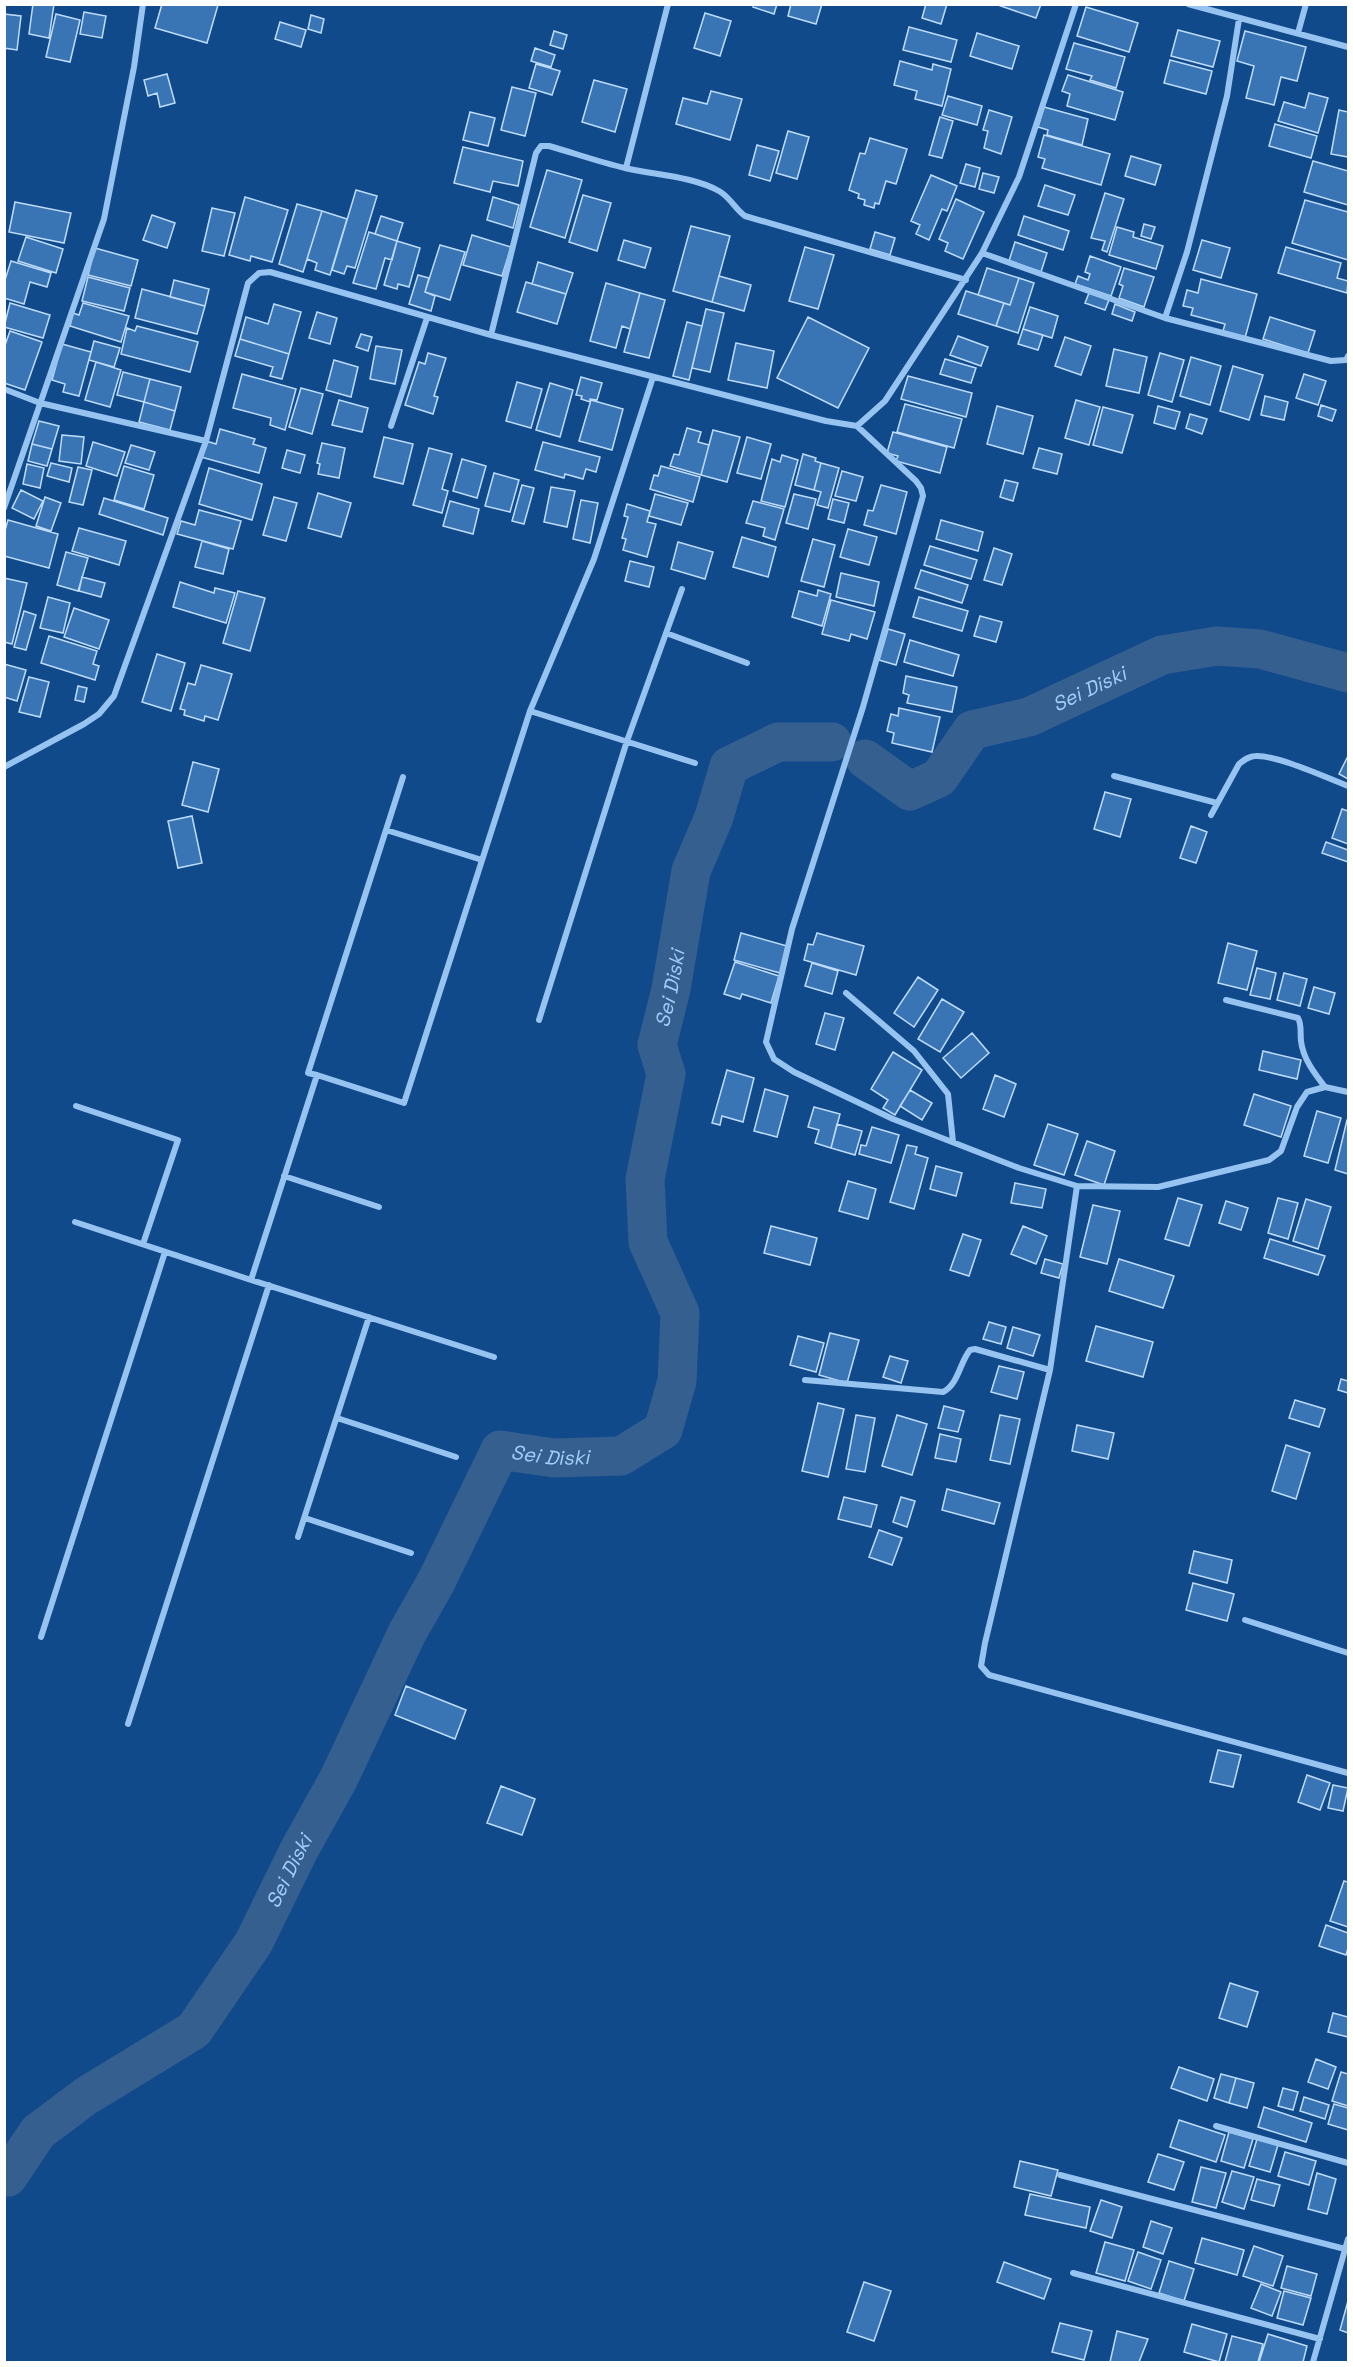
<svg xmlns="http://www.w3.org/2000/svg" width="1353" height="2367" viewBox="0 0 1353 2367" font-family="'Space Grotesk',sans-serif">
<style>
.lines{fill:none;stroke-linecap:round;stroke-linejoin:round}
.river{stroke:#355f8f;stroke-width:39}
.building{fill:#3974b4;stroke:#bedcfd;stroke-width:1.5}
.minor{stroke:#97c3f1;stroke-width:6}
.labels{text-anchor:middle;dominant-baseline:central;stroke-width:6;stroke-linejoin:round;paint-order:stroke}
.water-label{font-size:20px;font-style:italic;fill:#a3cdf9;stroke:#114a8b}
</style>
<rect width="100%" height="100%" fill="#114a8b"/>
<g class="lines">
<!-- river -->
<g class="river">
<path id="s1" d="M865,759L910,791L939,778L972,730L1029,717L1162,655L1217,646L1260,649L1348,673"/>
<path id="s2" d="M4,2177H8L38,2132L86,2096L194,2030L254,1942L299,1850L339,1778L407,1633L436,1582L500,1450L554,1458L621,1456L663,1430L677,1381L680,1313L648,1242L645,1179L666,1074L657,1045L671,989L691,871L714,817L729,766L778,742H832"/>
</g>
</g>
<!-- building -->
<path class="building" d="M33,4H54L49,38L29,34Z
M162,4L218,5L207,43L155,28Z
M754,4H777L774,14L753,7Z
M791,4H822L816,24L788,16Z
M926,4H947L941,24L922,18Z
M995,4H1041L1036,18Z
M1086,7L1138,23L1129,52L1077,36Z
M84,12L106,16L102,38L80,34Z
M705,13L731,21L720,56L694,48Z
M4,14L21,16L17,50L4,48Z
M56,14L80,20L70,62L46,57Z
M311,15L324,19L321,33L308,29Z
M280,22L306,30L301,47L275,39Z
M909,27L957,40L951,62L903,50Z
M1178,30L1220,41L1213,67L1171,56Z
M554,31L567,35L563,49L550,45Z
M1245,31L1306,47L1297,81L1281,77L1274,105L1246,98L1254,66L1237,61Z
M977,33L1019,46L1012,69L970,56Z
M1074,43L1125,57L1116,88L1090,80L1092,76L1066,69Z
M535,48L555,55L551,67L531,61Z
M1170,60L1212,71L1206,94L1164,83Z
M900,61L932,70L933,64L951,69L942,106L915,99L917,91L894,85Z
M536,64L560,71L552,95L529,88Z
M167,74L175,103L160,107L157,93L148,96L144,80Z
M1068,75L1123,92L1115,120L1067,106L1070,94L1062,91Z
M594,80L627,89L615,132L582,122Z
M512,87L536,93L525,136L501,130Z
M711,91L742,99L730,140L676,124L683,98L707,104Z
M1309,93L1328,98L1318,133L1278,121L1284,102L1305,108Z
M948,96L982,106L977,125L942,115Z
M1044,107L1088,119L1082,145L1047,135L1048,130L1038,127Z
M989,110L1012,117L1001,154L984,148L988,131L983,130Z
M1339,110L1348,112V157L1331,154Z
M470,112L495,118L488,146L463,140Z
M940,117L953,121L942,158L929,155Z
M1275,124L1317,136L1311,158L1269,146Z
M788,131L809,137L797,179L776,173Z
M1044,135L1110,154L1101,185L1042,168L1045,159L1038,157Z
M870,138L907,149L896,184L886,181L879,204L875,203L874,208L864,205L865,200L858,198L859,194L849,190L860,153L865,154Z
M757,145L779,151L770,181L749,175Z
M463,147L523,161L518,186L493,181L490,192L454,183Z
M1131,156L1161,165L1155,185L1125,176Z
M1313,161L1348,171V205L1304,192Z
M966,164L980,168L975,187L960,183Z
M547,170L582,180L565,238L530,227Z
M983,173L999,177L994,193L979,189Z
M931,175L957,186L947,211L942,209L929,240L916,234L920,225L911,221Z
M1045,185L1075,195L1068,215L1038,206Z
M356,190L377,196L355,268L347,266L344,274L332,270Z
M1105,193L1124,199L1107,252L1102,250L1105,241L1091,238Z
M583,195L611,203L597,251L569,242Z
M245,197L288,210L272,262L251,256L250,261L229,255Z
M493,197L519,205L513,228L487,220Z
M956,199L984,212L963,259L945,251L948,243L939,239Z
M1305,200L1348,212V260L1292,243Z
M15,202L71,213L64,243L9,232Z
M297,204L322,211L303,272L279,264Z
M212,208L235,213L224,256L202,251Z
M322,211L347,219L330,275L315,270L317,263L307,259Z
M152,215L175,223L167,248L143,240Z
M381,216L403,223L397,241L375,234Z
M1024,216L1069,231L1063,250L1018,235Z
M1144,224L1155,227L1151,239L1141,236Z
M691,226L730,236L712,302L673,291Z
M1117,227L1134,232L1133,237L1163,246L1156,269L1109,255Z
M369,232L397,241L392,260L385,258L376,289L353,283Z
M875,232L895,238L890,255L870,249Z
M472,235L511,247L502,276L463,265Z
M26,237L63,249L56,273L18,261Z
M624,240L651,248L645,268L618,260Z
M1202,240L1230,248L1221,278L1193,270Z
M397,241L420,248L409,287L398,284L397,289L384,285Z
M1015,242L1047,253L1041,272L1009,261Z
M440,245L465,252L450,300L425,292Z
M805,247L834,255L818,309L789,301Z
M1286,247L1341,263L1337,278L1348,281L1347,293L1278,273Z
M95,248L138,260L131,286L88,275Z
M1090,256L1121,267L1111,296L1075,284L1078,276L1088,280L1090,274L1085,272Z
M11,261L51,273L47,287L30,282L24,304L4,298V283Z
M538,262L573,273L566,294L532,284Z
M987,268L1019,278L1010,305L978,295Z
M1124,268L1154,277L1144,307L1119,298L1123,286L1119,284Z
M418,275L429,278L425,292L435,296L431,311L409,304Z
M719,276L751,285L744,311L712,302Z
M88,277L130,288L124,311L82,301Z
M1019,278L1034,283L1018,333L996,326L1004,303L1010,305Z
M1201,279L1257,294L1245,338L1223,331L1225,324L1191,315L1193,308L1183,306L1187,290L1198,293Z
M174,280L209,289L205,306L170,297Z
M526,282L566,294L557,324L517,312Z
M606,283L640,293L630,329L622,326L616,348L590,341Z
M142,289L205,306L197,334L135,318Z
M966,291L1004,303L996,326L958,314Z
M640,293L665,300L649,358L624,352Z
M1089,293L1109,300L1105,310L1085,303Z
M10,303L50,315L43,338L4,327Z
M83,303L129,316L121,342L70,326L73,313L79,315Z
M274,304L301,312L289,354L240,339L246,317L268,324Z
M1115,304L1135,312L1132,321L1112,314Z
M1030,307L1058,316L1052,338L1023,329Z
M706,309L724,313L710,372L692,368Z
M317,312L337,318L330,344L309,338Z
M808,317L869,348L838,408L777,378Z
M1270,317L1315,331L1308,353L1263,339Z
M687,322L702,326L689,380L673,376Z
M137,326L198,342L190,372L121,354L127,328L135,331Z
M1023,329L1043,335L1038,350L1018,344Z
M10,331L42,342L25,390L4,383V348Z
M361,334L372,337L368,351L356,347Z
M958,336L988,347L981,366L950,355Z
M1065,337L1091,346L1081,375L1055,366Z
M240,339L289,354L282,379L270,376L273,367L235,356Z
M94,341L120,348L114,367L89,360Z
M736,343L774,351L767,388L728,380Z
M62,344L91,352L79,396L63,392L65,384L52,380Z
M376,346L402,350L395,384L370,379Z
M1114,349L1147,357L1139,393L1106,386Z
M428,353L446,358L434,396L438,397L433,414L405,405L419,362L425,364Z
M1160,353L1184,360L1172,402L1148,395Z
M1191,357L1221,366L1210,405L1180,396Z
M945,359L976,368L971,383L940,374Z
M334,360L358,367L351,397L326,390Z
M96,362L121,370L110,407L85,400Z
M1233,366L1263,375L1249,420L1220,411Z
M123,372L150,379L144,402L117,395Z
M242,374L296,389L285,430L270,425L271,418L233,408Z
M1304,374L1326,381L1318,405L1296,398Z
M908,376L972,393L966,417L901,399Z
M581,377L602,383L597,400L590,399V402L581,399L582,396L576,395Z
M150,379L181,387L175,411L144,402Z
M517,382L542,389L531,428L506,421Z
M550,383L573,390L560,437L536,430Z
M301,388L323,394L312,434L289,427Z
M1265,396L1288,402L1284,420L1261,415Z
M339,400L368,408L362,432L332,425Z
M591,400L623,409L612,450L579,441Z
M1076,400L1100,407L1089,445L1065,438Z
M144,402L175,411L170,430L139,422Z
M905,404L962,419L954,448L897,432Z
M1321,405L1336,410L1332,421L1318,416Z
M997,406L1033,416L1023,454L987,444Z
M1158,406L1180,412L1175,429L1154,423Z
M1103,407L1133,415L1122,453L1093,445Z
M1190,414L1207,419L1202,434L1186,428Z
M39,421L59,426L52,449L32,444Z
M687,428L701,432L698,442L709,445L701,475L670,466L674,454L679,455Z
M220,429L255,439L253,444L266,448L259,473L201,457L206,441L216,444Z
M713,430L740,437L727,482L701,475Z
M893,432L947,447L940,473L896,461L898,456L887,453Z
M62,435L84,437L81,464L59,461Z
M384,437L413,444L403,484L374,477Z
M747,437L771,444L761,479L737,473Z
M93,442L125,452L117,476L86,466Z
M543,442L600,457L596,472L586,469L583,479L565,474L564,478L535,470Z
M322,443L345,448L339,478L318,474L320,464L317,463Z
M32,444L52,449L47,466L28,461Z
M131,445L155,452L149,470L125,463Z
M429,448L452,454L442,489L448,491L442,513L413,505Z
M1039,448L1062,454L1057,474L1033,468Z
M287,450L305,455L300,473L282,468Z
M803,454L816,458L815,461L821,463L814,490L795,485Z
M782,455L798,460L785,507L761,501L772,459L780,462Z
M462,459L486,466L477,498L453,491Z
M51,463L72,468L69,482L47,476Z
M821,463L839,468L828,508L817,505L821,492L814,490Z
M27,464L44,468L40,488L23,484Z
M124,466L154,475L144,509L114,500Z
M661,466L700,477L693,502L650,489L654,475L658,476Z
M78,467L92,470L83,505L69,502Z
M209,468L262,484L252,520L199,504Z
M842,471L863,477L856,501L835,496Z
M494,473L519,480L510,512L485,506Z
M1005,480L1018,483L1013,501L1000,497Z
M522,485L534,488L524,524L512,521Z
M881,485L907,492L896,534L864,525L868,510L873,511Z
M551,487L575,491L567,527L544,522Z
M21,490L43,501L34,519L12,508Z
M318,493L351,503L341,537L308,528Z
M655,494L688,503L681,525L649,516Z
M794,494L816,499L808,529L786,523Z
M45,497L61,503L51,531L36,526Z
M274,497L297,503L286,541L263,535Z
M104,498L168,518L163,535L99,514Z
M833,499L849,503L844,523L828,519Z
M581,500L598,503L590,543L573,539Z
M450,501L479,509L473,534L443,526Z
M753,501L784,509L775,540L763,536L765,528L746,523Z
M627,504L650,511L647,522L656,524L647,557L623,550L626,539L622,538L628,517L624,516Z
M199,510L241,521L233,549L177,534L181,521L195,525Z
M8,520L58,534L49,568L4,556V534Z
M941,520L983,532L978,551L936,539Z
M79,528L126,541L119,565L72,551Z
M848,529L877,537L869,565L840,557Z
M742,537L776,547L768,577L733,567Z
M813,539L835,545L824,587L801,581Z
M202,541L229,549L223,574L195,567Z
M678,542L713,552L705,579L671,569Z
M930,546L977,560L971,579L924,565Z
M994,548L1012,554L1002,585L984,580Z
M66,552L88,558L78,591L57,585Z
M630,561L654,567L649,587L625,581Z
M921,570L968,585L962,603L915,588Z
M841,573L879,582L874,606L836,597Z
M82,577L105,583L101,597L79,591Z
M4,578L27,583L12,644L4,642Z
M180,582L214,593L215,588L235,593L226,623L173,607Z
M818,590L831,594L822,626L792,617L799,591L817,596Z
M238,591L265,598L250,651L223,643Z
M48,597L70,603L63,633L40,628Z
M919,597L968,611L962,631L913,617Z
M831,600L875,612L867,639L851,634L849,641L822,634Z
M74,608L109,620L99,649L64,637Z
M24,611L36,615L26,650L14,647Z
M980,616L1002,622L996,642L974,636Z
M888,629L905,634L896,665L879,660Z
M49,636L97,651L93,664L99,666L95,680L41,663Z
M910,640L959,655L953,676L904,662Z
M157,654L185,663L171,711L142,702Z
M4,664L26,670L17,701L4,697Z
M201,665L232,674L218,720L205,716L204,721L184,715L185,710L180,709L188,683L195,685Z
M906,676L957,687L952,712L907,703L909,695L903,693Z
M29,677L49,682L40,717L19,712Z
M78,686L87,688L84,702L75,700Z
M899,708L940,717L932,752L892,743L894,733L887,731L891,714L898,716Z
M1348,756V779L1339,774Z
M193,762L219,769L208,812L182,805Z
M1105,792L1131,799L1120,837L1094,829Z
M1342,809L1348,811V844L1332,838Z
M192,816L202,863L178,868L168,821Z
M1191,826L1207,832L1196,863L1180,858Z
M1326,842L1348,850V862L1322,853Z
M741,933L787,946L780,973L734,960Z
M817,933L864,946L856,975L804,960L808,944L813,945Z
M1228,943L1257,951L1247,990L1218,983Z
M735,962L779,976L771,1003L742,994L740,999L724,994Z
M812,963L838,971L832,994L805,986Z
M1257,968L1276,973L1270,999L1250,995Z
M1284,973L1307,979L1300,1006L1277,1000Z
M918,977L938,990L914,1027L894,1013Z
M1314,987L1335,993L1329,1014L1308,1008Z
M942,999L964,1012L940,1052L918,1039Z
M825,1013L844,1018L835,1050L816,1044Z
M972,1033L989,1053L961,1078L943,1058Z
M1263,1051L1301,1060L1297,1079L1259,1070Z
M893,1052L922,1070L895,1115L883,1108L888,1100L871,1089Z
M727,1070L754,1078L743,1122L722,1116L720,1125L712,1123Z
M995,1075L1016,1084L1004,1117L983,1109Z
M765,1089L788,1096L777,1137L754,1131Z
M910,1090L932,1103L922,1120L900,1106Z
M1254,1094L1291,1106L1281,1137L1244,1125Z
M814,1107L840,1114L831,1148L815,1143L819,1130L808,1127Z
M1317,1111L1341,1118L1328,1163L1304,1156Z
M1347,1120H1348V1174L1335,1170Z
M837,1124L862,1131L855,1155L831,1148Z
M1048,1124L1078,1134L1064,1175L1034,1165Z
M872,1127L899,1135L891,1163L859,1154L861,1145L866,1146Z
M1087,1141L1115,1151L1104,1185L1075,1175Z
M907,1145L917,1147L915,1154L928,1158L914,1209L890,1202Z
M936,1166L962,1173L956,1196L930,1189Z
M848,1181L876,1189L868,1219L839,1211Z
M1015,1183L1046,1189L1042,1208L1011,1203Z
M1178,1198L1202,1205L1189,1246L1165,1239Z
M1278,1198L1298,1203L1288,1239L1268,1233Z
M1306,1199L1331,1207L1318,1249L1293,1241Z
M1226,1201L1248,1208L1241,1230L1219,1223Z
M1093,1205L1120,1211L1107,1264L1080,1257Z
M771,1226L817,1238L810,1265L764,1253Z
M1023,1226L1047,1236L1036,1264L1011,1254Z
M963,1234L981,1240L969,1276L950,1270Z
M1270,1239L1325,1256L1318,1275L1264,1258Z
M1045,1259L1063,1264L1059,1278L1041,1273Z
M1119,1259L1174,1276L1163,1308L1109,1291Z
M989,1322L1006,1327L1001,1344L983,1339Z
M1096,1326L1153,1342L1143,1377L1086,1361Z
M1013,1327L1040,1335L1033,1356L1007,1348Z
M830,1333L859,1340L847,1383L819,1375Z
M798,1336L824,1343L816,1372L790,1365Z
M890,1356L908,1361L901,1383L883,1377Z
M999,1366L1024,1372L1017,1399L991,1392Z
M1341,1379L1348,1381V1393L1338,1390Z
M1295,1400L1325,1409L1319,1427L1289,1418Z
M818,1403L844,1409L828,1477L802,1471Z
M944,1406L964,1411L958,1432L938,1428Z
M856,1415L875,1418L865,1472L846,1469Z
M897,1415L927,1424L912,1475L882,1466Z
M1000,1415L1020,1419L1010,1464L990,1460Z
M1077,1425L1114,1433L1108,1459L1072,1451Z
M940,1434L961,1439L956,1462L935,1458Z
M1286,1445L1310,1453L1296,1499L1272,1491Z
M947,1489L1000,1503L994,1524L942,1510Z
M844,1497L877,1505L871,1527L838,1519Z
M901,1497L915,1501L907,1527L893,1522Z
M879,1530L902,1538L892,1565L869,1557Z
M1194,1551L1232,1560L1227,1583L1189,1573Z
M1193,1583L1234,1594L1227,1621L1186,1610Z
M406,1686L466,1710L455,1739L395,1715Z
M1218,1750L1241,1755L1233,1787L1210,1782Z
M1307,1775L1330,1783L1320,1810L1298,1802Z
M1333,1785L1348,1788L1343,1811L1328,1808Z
M501,1786L535,1799L522,1835L487,1823Z
M1344,1881L1348,1882V1927L1330,1921Z
M1326,1925L1348,1933V1948L1346,1955L1319,1946Z
M1230,1983L1258,1992L1247,2027L1219,2018Z
M1333,2013L1348,2017V2037L1328,2032Z
M1316,2059L1336,2067L1328,2089L1308,2082Z
M1179,2067L1214,2079L1207,2101L1171,2088Z
M1341,2072L1348,2074V2106L1332,2101Z
M1221,2074L1236,2078L1229,2103L1214,2098Z
M1236,2078L1254,2083L1247,2108L1229,2103Z
M1283,2088L1298,2092L1293,2110L1278,2106Z
M1304,2097L1329,2105L1325,2119L1300,2111Z
M1334,2104L1348,2108V2130L1328,2124Z
M1264,2107L1312,2123L1306,2142L1258,2127Z
M1179,2120L1225,2135L1216,2162L1170,2147Z
M1229,2132L1253,2139L1244,2168L1221,2161Z
M1257,2139L1278,2145L1270,2172L1249,2166Z
M1285,2152L1316,2161L1309,2185L1278,2176Z
M1158,2154L1184,2162L1174,2190L1148,2182Z
M1020,2161L1058,2170L1051,2196L1014,2187Z
M1201,2167L1226,2173L1216,2208L1192,2202Z
M1232,2171L1254,2177L1244,2209L1222,2202Z
M1317,2173L1336,2179L1327,2214L1308,2209Z
M1257,2179L1280,2185L1274,2206L1251,2200Z
M1030,2194L1090,2207L1086,2228L1025,2215Z
M1101,2200L1122,2207L1112,2238L1090,2231Z
M1151,2221L1172,2228L1163,2254L1143,2247Z
M1202,2238L1244,2250L1237,2275L1195,2263Z
M1105,2242L1134,2250L1125,2281L1096,2273Z
M1254,2246L1283,2256L1273,2286L1243,2276Z
M1138,2252L1161,2260L1151,2289L1128,2281Z
M1169,2261L1194,2269L1184,2301L1159,2293Z
M1004,2262L1051,2279L1044,2299L997,2282Z
M1287,2266L1317,2274L1311,2296L1281,2288Z
M864,2282L891,2291L874,2341L847,2332Z
M1261,2284L1281,2292L1272,2316L1251,2308Z
M1284,2291L1311,2298L1303,2325L1277,2318Z
M1348,2301V2333L1340,2330Z
M1060,2323L1092,2331L1084,2360L1052,2352Z
M1192,2324L1227,2334L1219,2362L1184,2352Z
M1117,2331L1148,2339L1139,2362H1110Z
M1268,2334L1307,2346L1303,2362H1259Z
M1232,2336L1263,2344L1258,2362H1225Z"/>
<g class="lines">
<!-- minor -->
<path class="minor" d="M1188,4L1348,47
M1298,33L1306,4
M626,168L668,4
M982,253L1165,318L1331,361L1346,360L1348,356
M1165,318L1187,252L1227,96L1239,19
M491,335L536,153L541,146H549C574,153 599,162 625,168C654,175 692,176 719,191C730,197 735,209 745,216L966,280
M4,389L40,403L206,441
M391,426L427,318
M857,426L916,481L921,488L923,496L863,707L792,929L766,1042L774,1059L794,1072L893,1119L1019,1168L1077,1186L1158,1187L1269,1160L1281,1151L1297,1107L1307,1092L1325,1087L1348,1092
M4,508L104,219L134,67L143,4
M666,633L747,663
M530,711L695,763
M4,767L84,724L99,714L114,696L206,441L248,283L259,273L270,272L491,335L826,421L857,426L885,401L982,253L1019,177L1076,4
M1114,776L1217,803
M403,777L308,1073L317,1075L251,1280L494,1357
M1211,815L1239,764C1244,760 1249,756 1256,756C1277,755 1327,778 1348,786
M386,830L482,860
M846,993L914,1051L948,1094L953,1142
M1226,1000L1298,1018C1302,1025 1300,1033 1301,1041C1303,1059 1315,1074 1325,1087
M539,1020L627,741L682,589
M317,1075L404,1103L530,711L594,559L653,377
M76,1106L178,1140L143,1244
M284,1176L379,1207
M1077,1186L1050,1370L985,1643L981,1666L989,1675L1348,1773
M75,1222L251,1280
M805,1380L943,1392C958,1385 960,1362 970,1350L975,1349L1050,1370
M337,1418L456,1457
M305,1518L411,1553
M298,1537L369,1317
M1245,1620L1348,1653
M41,1637L165,1252
M128,1724L269,1285
M1216,2126L1348,2163
M1060,2175L1345,2249
M1073,2273L1320,2339
M1313,2362L1348,2239"/>
</g>
<g class="labels">
<!-- water labels -->
<g class="water-label">
<text stroke="none"><textPath href="#s1" startOffset="270">Sei Diski</textPath></text>
<text stroke="none"><textPath href="#s2" startOffset="1528">Sei Diski</textPath></text>
<text stroke="none"><textPath href="#s2" startOffset="952">Sei Diski</textPath></text>
<text stroke="none"><textPath href="#s2" startOffset="430">Sei Diski</textPath></text>
</g>
</g>
<!-- border -->
<rect width="1353" height="2367" fill="none" stroke="#ffffff" stroke-width="12"/>
</svg>
